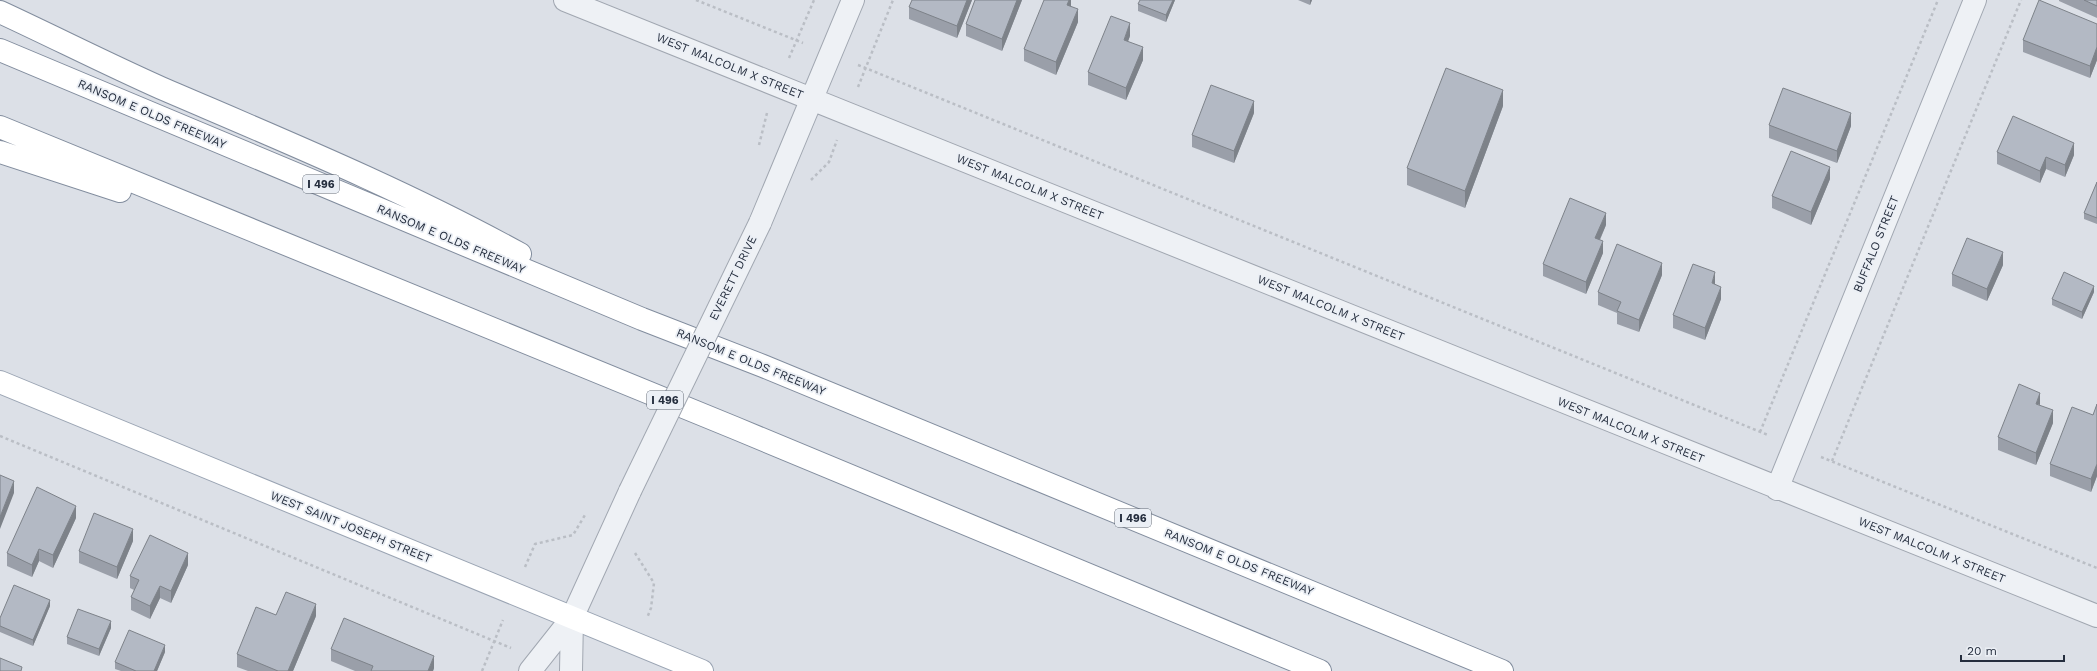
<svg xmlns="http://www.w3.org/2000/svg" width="2097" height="671" viewBox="0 0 2097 671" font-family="'Work Sans',sans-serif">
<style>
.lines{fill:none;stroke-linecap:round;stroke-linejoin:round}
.minor-casing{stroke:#a1a7b1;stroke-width:24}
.major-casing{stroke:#9aa4b3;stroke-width:24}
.highway-casing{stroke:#828d9e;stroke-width:24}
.path{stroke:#babec5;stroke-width:2.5;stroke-dasharray:3 3;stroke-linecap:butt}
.minor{stroke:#eef1f5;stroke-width:22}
.major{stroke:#fff;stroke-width:22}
.highway{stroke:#fff;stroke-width:22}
.minor-bridge-casing{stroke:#a1a7b1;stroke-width:24;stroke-linecap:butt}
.minor-bridge{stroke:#eef1f5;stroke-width:22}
.wall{fill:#9a9fa9}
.shaded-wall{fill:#7d8289}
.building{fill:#b3b9c4;stroke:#7d8289}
.labels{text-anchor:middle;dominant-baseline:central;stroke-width:3.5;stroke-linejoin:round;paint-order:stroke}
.shield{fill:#ebeff5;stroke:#606875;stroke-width:1}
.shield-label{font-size:11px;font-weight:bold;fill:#252e3e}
.street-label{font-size:12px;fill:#252e3e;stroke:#ebeff5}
</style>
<rect width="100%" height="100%" fill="#dce0e7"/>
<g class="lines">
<defs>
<path id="minor" d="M565,0L2097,616
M760,223L853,0
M1777,489L1975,0
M530,671L572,618L630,491
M571,671L572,618"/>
<path id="major" d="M0,382L702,671"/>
<path id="highway" d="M0,12C54,37 107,64 161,88C282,140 404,190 520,254
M0,50L642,319L763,366L1502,671
M0,127L735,428L1320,671
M0,152L120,191"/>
</defs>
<!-- minor casing -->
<use href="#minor" class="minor-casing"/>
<!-- major casing -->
<use href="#major" class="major-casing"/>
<!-- highway casing -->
<use href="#highway" class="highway-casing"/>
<!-- path -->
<path class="path" d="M696,0L803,43
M789,58L814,0
M858,65L1768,435
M858,87L893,0
M759,145L767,113
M811,180L829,162L837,140
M1760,432L1938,0
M0,436L511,648
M1821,457L2097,568
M1832,461L2021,0
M635,553L654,583L651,608L647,618
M525,567L535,544L573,535L585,515
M482,671L503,620"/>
<!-- minor -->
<use href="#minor" class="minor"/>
<!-- major -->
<use href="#major" class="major"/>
<!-- highway -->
<use href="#highway" class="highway"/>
<defs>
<path id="minor-bridge" d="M630,491L760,223"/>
</defs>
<!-- minor-bridge casing -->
<use href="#minor-bridge" class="minor-bridge-casing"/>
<!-- minor-bridge -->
<use href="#minor-bridge" class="minor-bridge"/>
</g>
<!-- wall -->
<path class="wall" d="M972,0L957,38L909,19V7Z
M975,0H1022L1002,51L966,36V24Z
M1071,0V6L1078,22L1056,75L1024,61V49Z
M1175,0L1166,22L1138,11V4Z
M1298,0H1312L1310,5Z
M2059,0H2097V18L2059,1Z
M2097,24V60L2090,78L2023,52V40Z
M1130,36L1128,41L1143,60L1126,100L1088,85V72Z
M1503,106L1465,208L1407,185V168Z
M1254,113L1234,163L1192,147V135Z
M1769,125L1851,126L1837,163L1769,138Z
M1997,152L2074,155L2065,177L2046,169L2040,183L1997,164Z
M1830,179L1811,225L1772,208V196Z
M2097,182V224L2084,219V213Z
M1606,225L1600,240L1603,253L1586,294L1543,276V264Z
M2003,265L1987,301L1952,286V274Z
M1662,275L1639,332L1617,324V313L1598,305V292Z
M1715,285L1721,299L1705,340L1673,328V315Z
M2094,292L2082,319L2052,305V299Z
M2097,404V476L2091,492L2050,476V464L2093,415Z
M2040,405L2053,423L2036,465L1998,450V437Z
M76,518L53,568L39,561L32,577L7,566V553Z
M133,541L117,579L79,563V551Z
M188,565L171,603L160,598L150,619L131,610V597L134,590L130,588V576Z
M50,606L33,646L0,632V618Z
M316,616L293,671H248L237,667V654Z
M111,628L99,656L67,644V637Z
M331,649L434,668L433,671H355L331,661Z
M165,652L157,671H121L115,669V662Z"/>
<!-- shaded-wall -->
<path class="shaded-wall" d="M967,0H972L957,38V26Z
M1017,0H1022L1002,51V39Z
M1069,0H1071V7L1067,5Z
M1173,0H1175L1166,22V15Z
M1310,0H1312L1310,5Z
M1078,9V22L1056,75V62Z
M1130,23V36L1124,52V40Z
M1143,47V60L1126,100V88Z
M2097,47V60L2090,78V66Z
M1503,90V106L1465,208V191Z
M1254,101V113L1234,163V151Z
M1851,113V126L1837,163V151Z
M2074,143V155L2065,177V165Z
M2046,157V169L2040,183V171Z
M1830,167V179L1811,225V212Z
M1606,213V225L1595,250V238Z
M1603,241V253L1586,294V282Z
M2003,252V265L1987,301V289Z
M1662,263V275L1639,332V320Z
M1715,272V285L1712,283Z
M2094,286V292L2082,319V312Z
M1721,287V299L1705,340V328Z
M2040,393V405L2036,404Z
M2053,410V423L2036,465V453Z
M2097,464V476L2091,492V479Z
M14,481V493L0,529V517Z
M76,506V518L53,568V555Z
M133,529V541L117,579V567Z
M39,549V561L32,577V565Z
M188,553V565L171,603V591Z
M160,586V598L150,619V606Z
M50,600V606L33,646V640Z
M316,604V616L293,671H288Z
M111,621V628L99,656V649Z
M165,645V652L157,671H154Z
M434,656V668L433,671H428Z"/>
<!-- building -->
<path class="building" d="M912,0H967L957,26L909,7Z
M975,0H1017L1002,39L966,24Z
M1044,0H1069L1067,5L1078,9L1056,62L1024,49Z
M1140,0H1173L1166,15L1138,4Z
M2039,0L2097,24V47L2090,66L2023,40Z
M2084,0H2097V6Z
M1111,16L1130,23L1124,40L1143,47L1126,88L1088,72Z
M1446,68L1503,90L1465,191L1407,168Z
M1211,85L1254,101L1234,151L1192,135Z
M1783,88L1851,113L1837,151L1769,125Z
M2013,116L2074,143L2065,165L2046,157L2040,171L1997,152Z
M1791,151L1830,167L1811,212L1772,196Z
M2097,182V218L2084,213Z
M1570,198L1606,213L1595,238L1603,241L1586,282L1543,264Z
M1967,238L2003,252L1987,289L1952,274Z
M1617,244L1662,263L1639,320L1617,311L1621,302L1598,292Z
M1693,264L1715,272L1712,283L1721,287L1705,328L1673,315Z
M2064,272L2094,286L2082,312L2052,299Z
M2019,384L2040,393L2036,404L2053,410L2036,453L1998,437Z
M2097,404V464L2091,479L2050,464L2072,407L2093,415Z
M0,475L14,481L0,517Z
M37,487L76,506L53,555L39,549L32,565L7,553Z
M94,513L133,529L117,567L79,551Z
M150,535L188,553L171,591L160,586L150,606L131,597L139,580L130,576Z
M14,585L50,600L33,640L0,626V618Z
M286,592L316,604L288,671H278L237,654L256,607L276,615Z
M78,609L111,621L99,649L67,637Z
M344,618L434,656L428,671H371L373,666L331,649Z
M129,630L165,645L154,671H136L115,662Z
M0,658L22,667L21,671H0Z"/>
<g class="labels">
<!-- shield labels -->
<g class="shield">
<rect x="303" y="175" width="36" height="18" rx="3"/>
<rect x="647" y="391" width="36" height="18" rx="3"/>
<rect x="1115" y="509" width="36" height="18" rx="3"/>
</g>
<g class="shield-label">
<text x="321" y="184">I 496</text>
<text x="665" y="400">I 496</text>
<text x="1133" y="518">I 496</text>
</g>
<!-- street labels -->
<g class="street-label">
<text transform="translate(730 66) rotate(22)">WEST MALCOLM X STREET</text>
<text transform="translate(152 114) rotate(23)">RANSOM E OLDS FREEWAY</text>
<text transform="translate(1030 187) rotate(22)">WEST MALCOLM X STREET</text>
<text transform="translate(451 239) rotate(23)">RANSOM E OLDS FREEWAY</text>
<text transform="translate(1876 244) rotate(-68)">BUFFALO STREET</text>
<text transform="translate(733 278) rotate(-64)">EVERETT DRIVE</text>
<text transform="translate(1331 308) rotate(22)">WEST MALCOLM X STREET</text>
<text transform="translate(751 362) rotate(22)">RANSOM E OLDS FREEWAY</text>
<text transform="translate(1631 430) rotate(22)">WEST MALCOLM X STREET</text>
<text transform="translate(351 527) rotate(22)">WEST SAINT JOSEPH STREET</text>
<text transform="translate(1932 550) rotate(22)">WEST MALCOLM X STREET</text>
<text transform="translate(1239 562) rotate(22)">RANSOM E OLDS FREEWAY</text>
</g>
</g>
<!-- scale -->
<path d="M1961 655v6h103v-6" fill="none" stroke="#252e3e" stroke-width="2"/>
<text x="1967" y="655" font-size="12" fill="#252e3e" stroke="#ebeff5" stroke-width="3" paint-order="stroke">20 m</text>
</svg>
